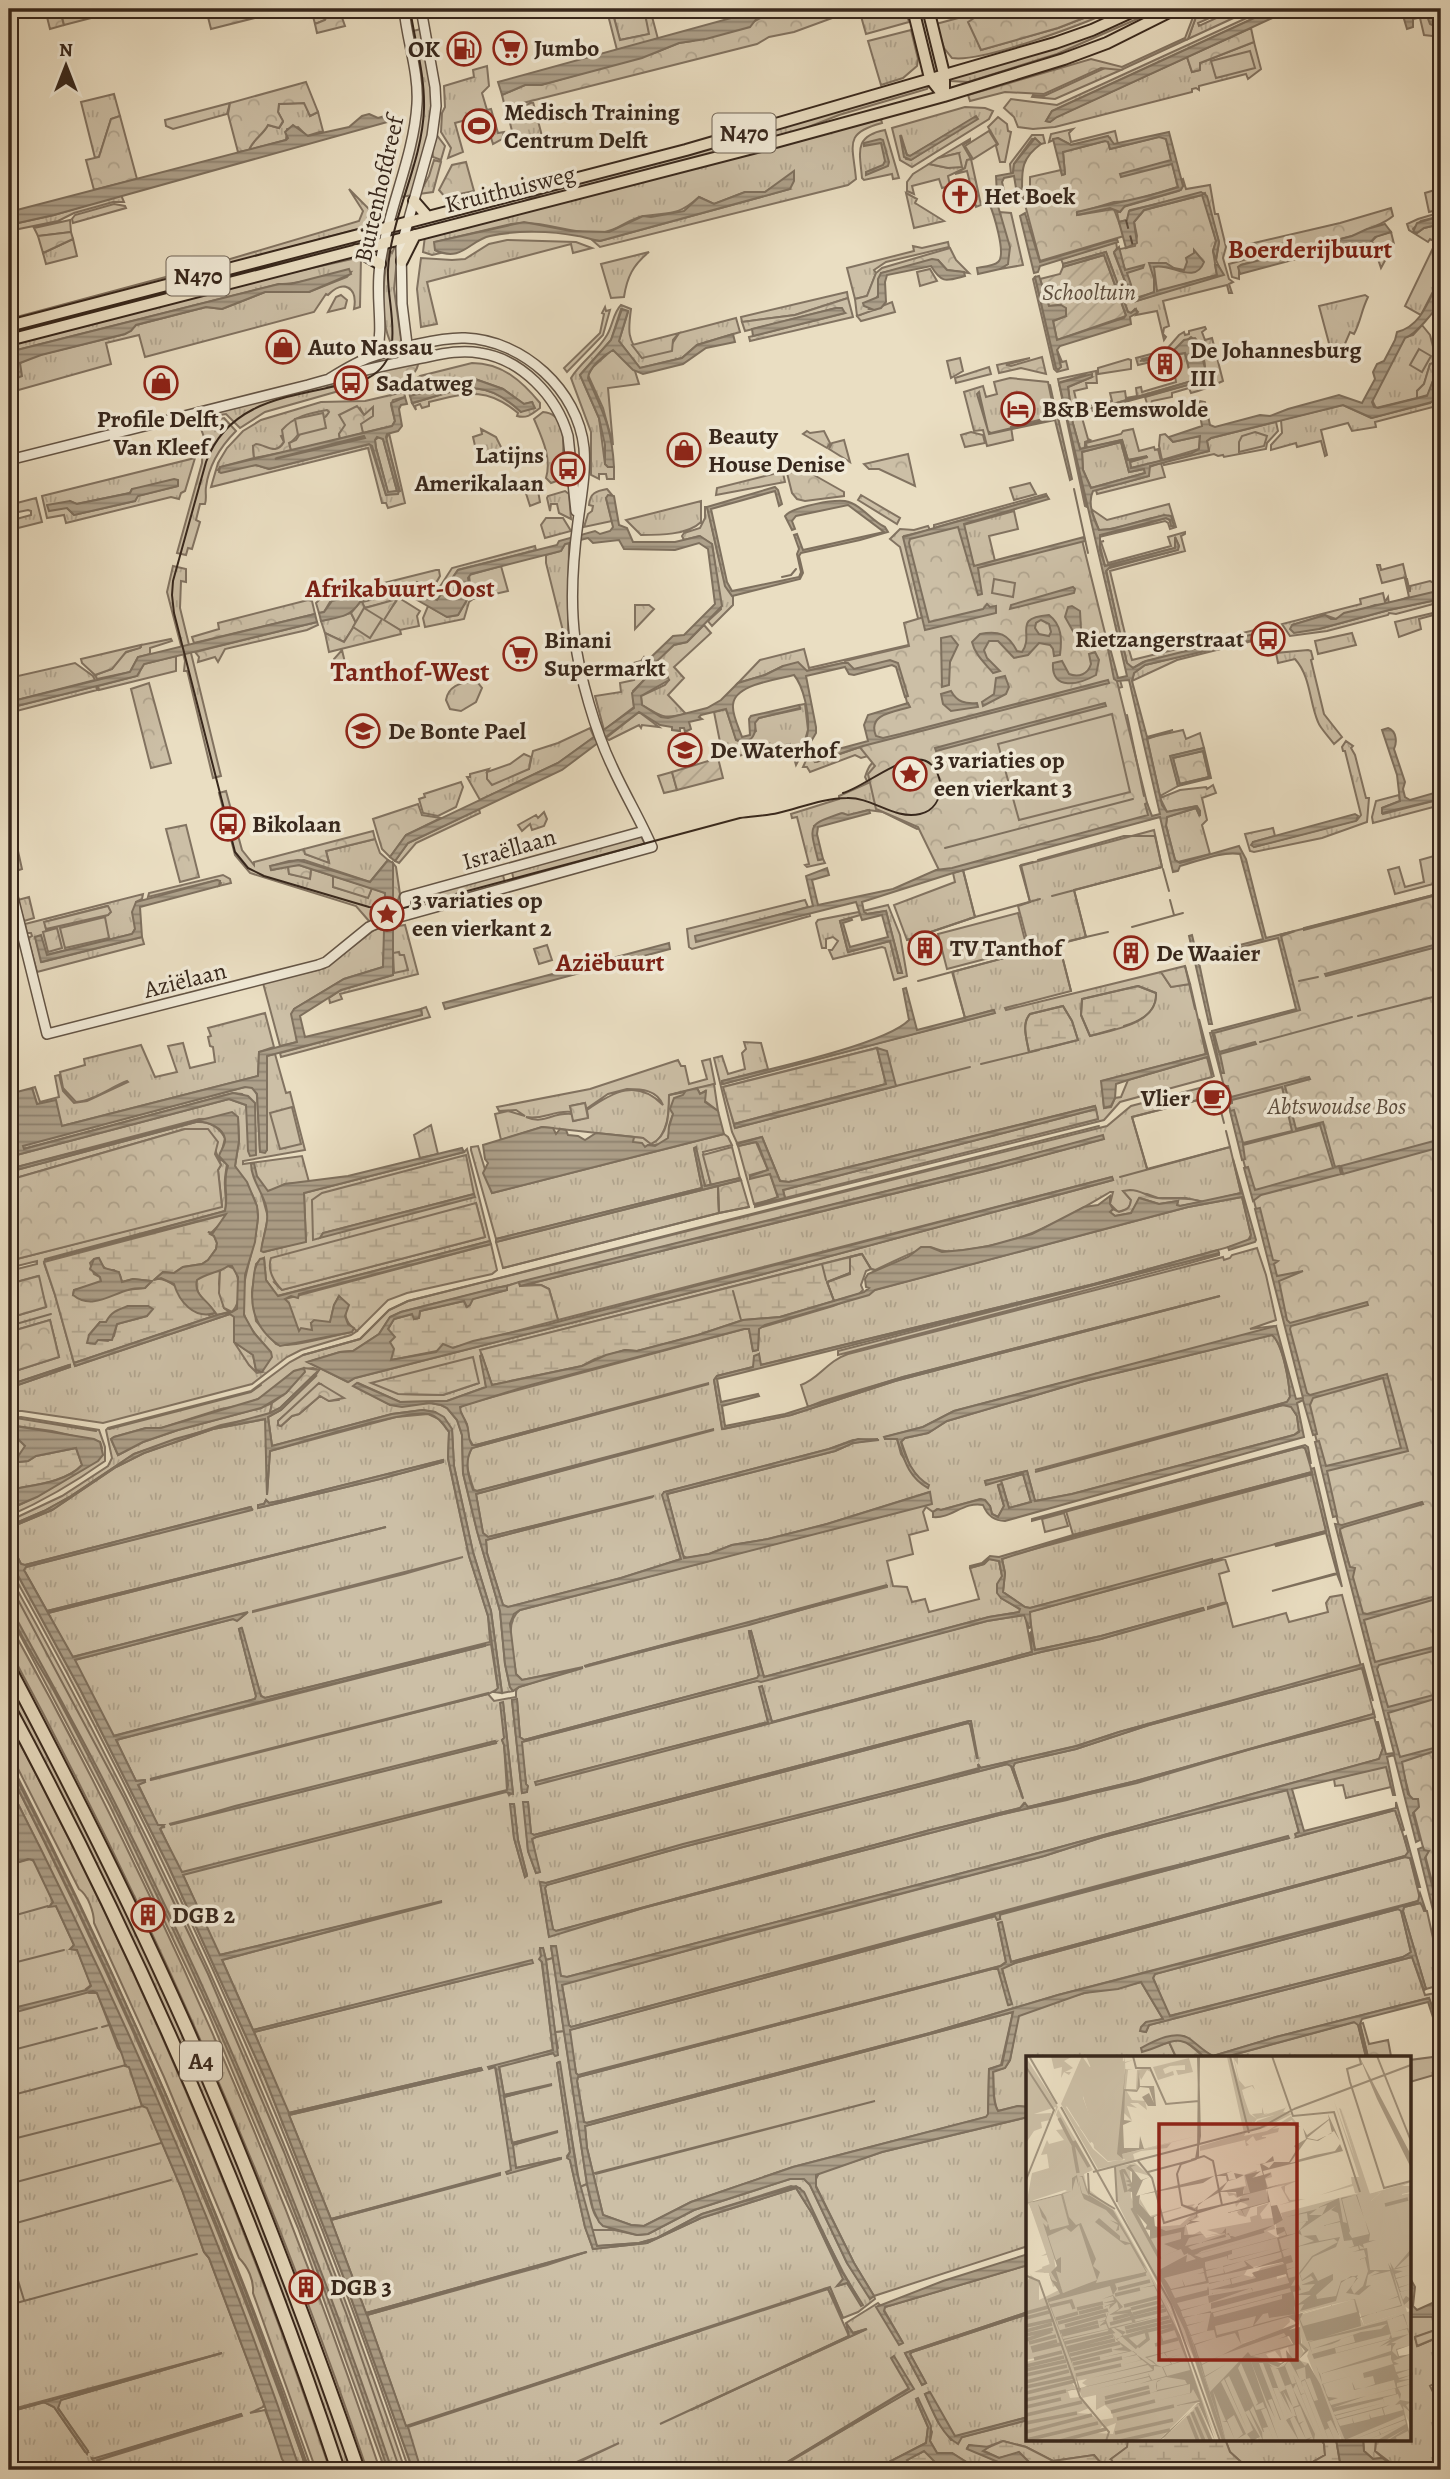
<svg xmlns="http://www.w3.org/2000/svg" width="1450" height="2479" viewBox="0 0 1450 2479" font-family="Alegreya,serif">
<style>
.grass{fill:url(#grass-tufts);stroke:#827361;stroke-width:2;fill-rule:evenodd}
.forest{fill:url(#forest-crowns);stroke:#827361;stroke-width:2}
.wetland{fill:url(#wetland-marsh);stroke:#827361;stroke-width:2;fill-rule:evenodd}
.garden{fill:url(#garden-furrows);stroke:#827361;stroke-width:2}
.pitch{fill:#ccbfa6;stroke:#827361;stroke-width:2}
.water{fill:url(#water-rules);stroke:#7e705e;stroke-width:2;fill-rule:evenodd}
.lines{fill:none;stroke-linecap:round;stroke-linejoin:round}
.stream{stroke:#7e705e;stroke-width:2}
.ferry{stroke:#5a4b3d;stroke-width:2;stroke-dasharray:9 7;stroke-linecap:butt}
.minor-casing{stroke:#645546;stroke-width:12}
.major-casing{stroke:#37271c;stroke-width:14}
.highway-casing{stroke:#37271c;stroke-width:16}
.minor{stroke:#f1ead7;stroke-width:9}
.major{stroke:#eadec2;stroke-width:10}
.highway{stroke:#eadec2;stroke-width:12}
.tram{stroke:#37271c;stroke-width:2}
.labels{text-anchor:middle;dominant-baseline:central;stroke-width:7;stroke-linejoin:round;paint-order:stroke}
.shield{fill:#f1ead7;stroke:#6f6254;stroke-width:2}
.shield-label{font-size:23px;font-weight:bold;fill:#37271c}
.poi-label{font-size:24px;font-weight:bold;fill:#37271c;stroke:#f1ead7;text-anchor:start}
.street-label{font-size:24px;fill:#37271c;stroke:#f1ead7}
.park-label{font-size:24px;font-style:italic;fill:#5c4d3e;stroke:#f1ead7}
.neighbourhood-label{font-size:26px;font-weight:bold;fill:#7a1f14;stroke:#f1ead7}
.quarter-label{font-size:28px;font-weight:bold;fill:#7a1f14;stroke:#f1ead7}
.inset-river{fill:none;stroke:#ada08a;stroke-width:3.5}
.inset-road{fill:none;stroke:#a29580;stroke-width:2}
.view{fill:#8f2418;fill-opacity:0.15;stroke:#8f2418;stroke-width:3.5}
.inset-edge{fill:none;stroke:#37271c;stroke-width:3.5}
</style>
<defs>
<pattern id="grass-tufts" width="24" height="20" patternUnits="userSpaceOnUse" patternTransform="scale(1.75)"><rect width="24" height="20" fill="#ccbfa6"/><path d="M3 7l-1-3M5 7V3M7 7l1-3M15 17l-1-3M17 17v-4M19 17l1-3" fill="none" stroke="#b0a48e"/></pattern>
<pattern id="forest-crowns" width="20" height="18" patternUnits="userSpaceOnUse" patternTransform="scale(1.75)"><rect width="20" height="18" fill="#ccbfa6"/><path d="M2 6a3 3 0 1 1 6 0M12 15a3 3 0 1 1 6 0" fill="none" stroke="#b0a48e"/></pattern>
<pattern id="wetland-marsh" width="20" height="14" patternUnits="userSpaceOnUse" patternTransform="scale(1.75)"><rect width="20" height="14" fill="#ccbfa6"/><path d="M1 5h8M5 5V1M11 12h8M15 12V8" fill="none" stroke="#b0a48e"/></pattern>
<pattern id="garden-furrows" width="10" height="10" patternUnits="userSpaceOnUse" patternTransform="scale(1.75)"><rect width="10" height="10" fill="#ccbfa6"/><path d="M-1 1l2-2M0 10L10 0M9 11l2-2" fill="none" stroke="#b0a48e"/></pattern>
<pattern id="water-rules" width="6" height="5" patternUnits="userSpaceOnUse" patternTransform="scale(1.75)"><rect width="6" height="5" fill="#ada08a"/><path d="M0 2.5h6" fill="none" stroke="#8e8270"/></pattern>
</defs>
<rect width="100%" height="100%" fill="#eadec2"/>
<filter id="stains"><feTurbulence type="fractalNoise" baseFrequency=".00286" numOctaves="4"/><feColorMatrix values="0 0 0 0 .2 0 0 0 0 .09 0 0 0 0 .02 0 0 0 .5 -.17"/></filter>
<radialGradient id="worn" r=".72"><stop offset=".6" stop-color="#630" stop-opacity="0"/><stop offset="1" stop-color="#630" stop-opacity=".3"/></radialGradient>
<!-- grass -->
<path class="grass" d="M206,9H249L248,11L225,18L207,13Z
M311,9H330L325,20L315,24Z
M632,9H644L650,34L620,40L613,14Z
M859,9H905L909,22L866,34Z
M983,9H988L984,13L981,50L1058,28L1107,9H1116C1086,23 982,63 952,58L944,48L936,24L973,14Z
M1145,9H1160L1057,54L968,82L951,81V78L1128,18Z
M1214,9H1230L1198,23L1199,26L1236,9H1253L1188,39L1196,17Z
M1266,9H1274L1052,111L1046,121L1050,122L1056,117L1187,57L1192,72L1200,70V63L1254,42L1261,69L1248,79L1246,74L1199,86V90L1196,88L1192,89V92L1055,127L1033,129L1018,127L1014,117L1004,108L1011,99L1057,105Z
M1427,16L1441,29V37L1424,35L1420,18Z
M421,29L431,79L432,118L413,195L401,197L414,152L415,134L409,32Z
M911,30L918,59L917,66L903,78L881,85L868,41Z
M487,66L489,86L482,93L487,110L491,109L498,133L504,132L502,139L493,144L484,115L455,123L463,152L448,158L451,148L441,132L442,113L445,107L444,86L474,77L473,70Z
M1107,67L1121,70L1055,99L1032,97L1033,95L1044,96Z
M929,85L927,89L839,115L788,135L428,228L429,226L522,202L560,186Z
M114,94L120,116L111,119L99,157L95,158L81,102Z
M230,103L227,114L173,129L166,126L165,120Z
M305,103L310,116L318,112L323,131L307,136L298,127L287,129L286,140L249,150C253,139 263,135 268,125L279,128L283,122L278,112L279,104Z
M515,105L520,121L537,117L542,136L520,141L514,139L506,107Z
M965,107L985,108L993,111L989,119L912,167L900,160L892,128ZM976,117L911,160L906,159L901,135L907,155L910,156Z
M998,117L1007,124L1008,131L1011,132L1005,162H1000L996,146L998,144L988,127Z
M881,119L882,123C843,133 853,145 856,179L848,185L600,247L592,240L600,241L790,189L779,183L765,192H745L714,204L699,197C678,216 671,212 644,216C629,218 617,232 598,233C569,234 541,219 511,224L435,242V250L441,253L432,255L423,252L425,236Z
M1073,129L1069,133L1071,142L1115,131L1118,144H1112L1110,138L1071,145L1058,138L1049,142L1051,134Z
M885,130L899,178L893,179L892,174L864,180L862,178C860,153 853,136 885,130Z
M436,134L445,146L441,160L433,157L432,149Z
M1032,135H1043L1045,143L1041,144L1035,139H1032L1014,164L1013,173L1011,174L1010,164Z
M970,139V141L963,145L971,159L967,160L965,168L948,176L950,186L942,188L939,179L912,186L914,194L907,191V182L913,174L929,164L948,168L959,153L938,158Z
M434,160L441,162L433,192L419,194L429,176Z
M1183,179L1186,189L1210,185L1215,214H1218L1226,247L1223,258L1229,279L1233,282L1229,284L1232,293H1229L1227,285L1163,301L1169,326L1164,328L1163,334L1166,337L1164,340L1157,311L1136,315L1138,312L1135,309L1131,313L1128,312L1106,252L1063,264L1061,259L1116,242L1117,248L1114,253L1133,302L1222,274L1216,260L1219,242L1205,193L1130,210L1127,220L1119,222L1117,212H1120L1123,207L1179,191L1183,186L1181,180Z
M349,189L369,209L366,227L9,322V319L203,267L359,221L363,211Z
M906,193L917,199L915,203L944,221L914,228Z
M121,195L124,202H113L74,213L58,221L9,231V225L54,215Z
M114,204L125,206L126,208L73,223L72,219L75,215Z
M70,220L71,232L38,236L34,228Z
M73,239L77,256L46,264L43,253Z
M507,240L576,242L592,248L573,253L571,244L427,282L437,324L421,327L417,289L421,258L452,260L465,259L489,244Z
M948,242L949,247L886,262L874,270L876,273L867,296L855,299L847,268L914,251L913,246L922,248Z
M396,244L398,249L394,289L401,339L400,348H394C378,325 383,276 389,250L392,253Z
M1291,247L1294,251L1241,265L1239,267V279L1232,277L1229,264Z
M1433,248L1441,251V276L1421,315L1405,306Z
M649,252C633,265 627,277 624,297L611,298L601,264Z
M361,257L360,307L354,309C358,287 343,279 328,295L326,294L314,312L145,357L139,335L106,343L111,364L15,391L10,368L11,367L17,378L20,363L35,356L125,334L136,325L206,307L222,309L265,292H309L347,277L351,272C328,275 301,284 279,284L9,352V345L249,282Z
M275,259L276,263L248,274L9,336V329Z
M1035,277L1056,368L1061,367L1057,350L1062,362L1066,361L1068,369L1057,372L1054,369L1033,279Z
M847,292L848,298L795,315L742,322L741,317Z
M341,295L347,300L345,308L328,312L336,297Z
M1365,295L1368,297C1361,311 1361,321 1354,334L1350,332L1341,353L1330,347L1319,306Z
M892,302L895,312L861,321L857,316Z
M621,305L631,309C628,331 627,339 642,358L672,344L679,333L736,318L740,332L697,345L682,358L640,368L619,341L628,312L621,309L611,340L580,375L599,418L605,464L608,467H614V479H607L606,474H599V479L591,475V432L571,378C581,362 598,351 607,335C613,325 613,313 621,305Z
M605,307L606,311L610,310L603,335L567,372L564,368L600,333L604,314L602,313Z
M1422,325L1430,335L1437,362L1430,364L1424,384L1417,391V398L1376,408L1372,400L1405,337L1413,335Z
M1205,327L1206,329L1202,332L1205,340L1212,338L1223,381C1212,386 1203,390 1191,393L1189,388L1172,393V397L1152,401L1149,410L1145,397L1191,384L1199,388C1202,379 1207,370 1204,360C1203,353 1199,351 1200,344L1191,337L1172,352L1142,359L1144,361L1185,353L1192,381L1113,404L1077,411L1071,410L1068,387L1092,377L1085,375L1061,382L1087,507L1085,506L1058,379L1096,371L1097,383H1086L1087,388L1074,391L1078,408L1112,401L1110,393L1125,391L1126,398L1137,396L1136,388L1141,387L1142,392L1176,382L1172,357L1138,365L1136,358L1166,350L1179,335L1184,332L1185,335L1189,334V331Z
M613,349L635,371L639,384L608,388L613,445L603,408L588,375L593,367Z
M960,358L963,371L951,378L947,361Z
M1128,359L1131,360V369L1098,374V368Z
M472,363C502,363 522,381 540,403V408C532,414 527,419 517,416L518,413C486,386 467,393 429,402V406L422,408L420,404L415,406L416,410L412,403C458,391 482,374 521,412L533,402L524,404L503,389L475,379L410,396L408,385L420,376Z
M365,377L367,383L265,412L240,428L226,414L201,418L204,415L326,385L328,387Z
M1010,378L1048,382L1055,416L1011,427L1013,440L987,446L983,430L974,431L964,392L983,386L986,397L997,394L994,382Z
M1441,383V399L1437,406L1375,422L1376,427L1352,431L1348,423L1321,430L1327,455L1325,456L1321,441L1297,447L1296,443L1271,450V445L1282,433L1281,420L1343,405L1371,418L1430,403L1435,399Z
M404,392L405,397L393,400L391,405L395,421L392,426L363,433L360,424L368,413L364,415L360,408L339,434L340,439L291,451L289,443L296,440L304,428L325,419L281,436L284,442C277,454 264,449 253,446L254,458L220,467L218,470L256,465L269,469L370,444L386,495L400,491L386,439L389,433L405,503L388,508L386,503H382L368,448L211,487L218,463L227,448L243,431L261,420L321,402L365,401Z
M543,412C570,414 562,451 563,468C563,472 565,475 565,478L551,483L546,478C552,458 542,438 534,419Z
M1081,414L1088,439L1090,440L1085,442V448L1080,449L1072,420Z
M224,418L236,431C220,447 209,464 206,487C205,493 207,498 205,504H200L196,520L200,522L192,549L188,548L186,555L177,553L202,463L203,441L205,440L200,426L208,422Z
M1276,422L1278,431L1267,443L1266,449L1224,457L1223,455L1218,456L1214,454L1164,465L1163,462L1209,451L1207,441L1211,438Z
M481,429L496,437L504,453L478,459L473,437L482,434Z
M1133,429L1139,451L1154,447L1155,450L1158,449L1161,461L1131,468L1130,462L1148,457L1128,460L1122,440L1087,448L1086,443L1121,434L1123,431Z
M807,431L810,433L824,431L830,443L827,448L803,434Z
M1165,434L1173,442L1200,436L1199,449L1162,460L1159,446L1160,435Z
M844,440L850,462L829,449L832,443Z
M1121,442L1129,472L1144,469L1145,473L1091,488L1083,470L1082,452Z
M195,458L185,491L181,493L179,499L171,497L66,523L64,515L47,518L42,496ZM178,486L137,496L135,501L74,515L67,508L70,501L76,504L130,493L132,489Z
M1161,463L1165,477L1097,494L1096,490L1149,476V467Z
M777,473H783L785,482L716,495L717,488Z
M533,483L537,485L540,502L530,506L524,487Z
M1030,483L1036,494L1014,500L1010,488Z
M607,489L612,495L606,498L612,521L584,527L588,514L592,511L593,506L589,505C590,493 596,491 607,489Z
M565,491L569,494L571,519L559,513L557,504H551L550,511L547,498L548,496Z
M1046,494L1047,496L934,528V525Z
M36,498L42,522L14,529V534L9,535V521L31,515V511L28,510L9,514V505Z
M701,501V522C688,535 659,535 641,535L626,520Z
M1169,504L1176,527L1170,529L1168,523L1165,521L1099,537L1166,518L1169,519L1172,526V517C1147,514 1124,531 1099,530L1091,509L1107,520Z
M705,507H707C713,527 722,585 733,596V605L712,626L708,621L721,609L712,544L699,536L684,540L682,536L684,533L700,528L705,518Z
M1014,511L1018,529L989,536L995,561L974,567L963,525Z
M546,518H563L571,531L545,538L541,525Z
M928,526L930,530L904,536L924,627L923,638L900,547L890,539L900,529L914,530Z
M1185,532V534L1181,536L1185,551L1110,571L1126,638L1121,640L1106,569L1177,550L1179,546L1175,537V548L1105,566L1099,542L1104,541L1101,542L1108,563L1171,546L1168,537Z
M569,543L568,640L566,643L546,563V555L561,551L565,544Z
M535,546L536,550L458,570L438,599H432L452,568Z
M173,566L186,569V582L181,581L180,608L221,776L213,778L188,674L187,671H184L185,661L167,592Z
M501,566L508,591L473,599L469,602L464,619L425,627L423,618L428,606L447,617L458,615L471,593L469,575Z
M436,570H439L440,576L428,597L413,588L330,602L324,612L319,613L316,603L320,599Z
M1405,579H1407L1410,592V586L1430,581L1434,583L1436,590L1441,589V592L1392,603L1409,597Z
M404,592L401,599L420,611L417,616L419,626L400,630L383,620L397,600L364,608L362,602Z
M1383,593L1385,602L1388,597L1389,604L1375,605L1336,619L1325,615L1292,625L1319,629L1389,610L1441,599V602L1396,614L1389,613L1388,615L1327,631L1290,636L1282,624L1361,604L1360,599Z
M1441,611V613L1419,619L1421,629L1399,637L1395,622Z
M351,613L356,623L344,642L325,633L321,621Z
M704,625L711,633L674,667L684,678L668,695L686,714C664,719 661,717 642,705L641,696L665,685L669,680L656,670L654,664L673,645L687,642Z
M1275,625L1282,634L1274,635L1273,631L1143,662L1133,668L1127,664L1122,643H1127L1132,660Z
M1352,633L1356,645L1318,654L1315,641Z
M1267,635L1268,637L1177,660L1132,681L1134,673L1145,665Z
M171,639L172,641L150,648V654L138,657L130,672L97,679L95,675L112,669L124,653L141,647V645Z
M921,642L898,663L862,668L843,663L806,671L783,666L765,675L738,683L760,660L804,649L809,668Z
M1308,650L1311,651L1313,659L1311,660L1324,714L1342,737L1334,744C1329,737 1320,728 1318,722C1309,701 1311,677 1295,659L1278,663L1276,653Z
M176,656V671L99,690L98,686L137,676L144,664Z
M644,657L647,661L645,665L646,678L633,691L634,707L604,730L595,696L621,692L620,683L634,680L630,664L641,661Z
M75,663L93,676L95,680L9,702V678Z
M1120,680L1122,687L1114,689L861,758L855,755L810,772L807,767H803L808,756L817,762L863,746Z
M472,682L478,683L482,688L476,702L461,711L450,709L446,700C448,687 460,682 472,682Z
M96,686L97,690L9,713V708Z
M805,704L808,730L802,750L803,752L796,765L790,744L729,758L720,742L714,712L726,709L736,739L740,742L756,731L754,723L759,718L800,709L799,705Z
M639,712L659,727L642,725L641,728L639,725L609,740L606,738Z
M590,728L594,737L558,763L480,800L467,777H470V774L489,769L487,772L529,769L533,751L558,743Z
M1183,730L1186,739L1200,733L1204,748L1171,756L1178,786L1160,796L1147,738Z
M1346,741L1353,746L1351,748L1355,755L1366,798H1369L1367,822L1322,838L1254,852L1250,851L1245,834L1273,828L1275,836L1253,842L1254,847L1357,820L1361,815L1345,751H1343L1342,747Z
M878,759L922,828L917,829L883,812L868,810L814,826L819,860L823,859L825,863L807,867L805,865L809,864L797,817L792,818L791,814L839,799V796L868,783L865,777C868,768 870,763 878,759Z
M672,772L677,790L664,793L658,776Z
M461,782L463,787L456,807L438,816L423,813L419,799L425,797L424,794Z
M1213,785L1216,793L1202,798L1207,820L1202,825L1210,854L1178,862L1175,860L1166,825L1167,817L1196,808L1199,815L1200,811L1196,806L1167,812L1160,798L1180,790L1206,787L1207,789Z
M226,791L242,850L254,865V862L304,849L305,854L329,862L326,851L375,839L380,853L388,860L370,882L304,860L289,861L271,866L272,870L288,866L289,874L310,878L311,869L333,876V887L368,897L372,888L385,893L386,902H397V913L369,921L356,906L250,873L235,855L219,793Z
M1399,795L1400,801L1382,808L1383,814L1441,799V805L1373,823L1372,817L1376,801Z
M479,809L480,813L416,843L399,863L395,861L408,843Z
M1154,830L1162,867L1074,890L1086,937L1059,944L1071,991L1005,1008L1006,1010L1161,972L1171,987L1190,984L1206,1054L1102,1081L1104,1108L1111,1107L1115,1098L1121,1097L1128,1080L1207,1057L1212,1077L1120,1102L1104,1120L755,1207V1205L1098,1119L1095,1106L789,1182L780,1181L762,1137L737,1143L732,1132L714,1058L722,1056L728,1074L745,1069L742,1053L746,1049L744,1042L761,1043L768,1069L722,1081V1084L994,1013L993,1010L965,1018L952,972L1030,951L1018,906L1030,902L1020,866ZM877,1048L896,1086L735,1128L724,1087Z
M641,836L645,844L514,881L512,872Z
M16,842L22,869L16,871L9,844Z
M1441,854V882L1395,894L1388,870L1399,867L1405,887L1424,882L1420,860Z
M963,870L975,917L907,940L894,905L955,882L953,873Z
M223,875L230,879L231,883L219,886L221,883L217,880L148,897L149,893Z
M503,875L505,883L416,909L414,908L413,898Z
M143,894L142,899L136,902L135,929L132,934L46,955L35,937L42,962L142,937L144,944L37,972L28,938L32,936L31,933H27L25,924ZM107,906L108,915L46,929L45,922Z
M29,897L34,918L24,921L18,900Z
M805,900L808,907L695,937L809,912L810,916L692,949L689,947L687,929Z
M888,905L900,935L907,976L894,980L885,948L882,947L833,959L829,950H832L838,941L833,937L826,939V948H822L816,923L818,920L859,912L860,915L840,921L848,952L890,941L898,973H902L886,911L867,914L863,911Z
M392,924H398L399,926L405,925L418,974L340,994L342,999L330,1003L329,998L341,990L393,975Z
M385,926L383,967L344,979L294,1009L297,1042L280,1046L263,983L325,968L374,930Z
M426,1007L430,1017L281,1057L280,1053L422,1015L421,1009Z
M265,1013L274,1047L259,1052L258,1076L62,1126L37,1104L32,1088L35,1087L40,1102L59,1097L55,1076L59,1075L63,1091L74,1103L87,1101L128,1082L127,1081C111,1087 93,1101 76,1102L63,1088L60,1072L85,1065L84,1059L141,1045L155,1077L177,1072L168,1046L183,1043L190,1068L215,1062L213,1047L210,1046L208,1037L211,1036L208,1028Z
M275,1054L286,1093L290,1092L305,1150L243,1161V1164L302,1156L309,1182L285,1184L274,1190L261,1192L268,1217L262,1246L264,1252L306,1241L304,1193L464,1152L467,1149L490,1241L277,1296L266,1280L264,1258L256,1264L252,1292L256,1321L276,1344C287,1349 336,1335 351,1332L354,1328L357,1331L351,1335L301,1350L287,1357L252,1384L103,1423L22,1411H10L9,1388L70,1367L69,1365L9,1385V1373L59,1357L50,1320L9,1332V1318L46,1307L38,1276L9,1284V1271L37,1264V1261L9,1268V1261L222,1206L218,1170L221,1165L207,1129H185L9,1180V1172L196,1122C209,1121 219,1127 225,1138L220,1159L227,1164C226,1171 224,1179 225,1187C225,1196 227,1202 225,1211L45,1259L44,1263L55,1295L74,1363L75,1366L230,1314L234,1316V1328L271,1353C262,1341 250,1331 245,1317C235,1291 258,1244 258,1215C257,1193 241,1182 235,1166L239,1141L238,1118L199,1119L9,1169V1157L229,1099L246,1105L247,1110L254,1103L242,1094L233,1093L23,1149L22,1145L245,1087H252L257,1094L260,1151L267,1150L266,1056ZM476,1203L485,1237L282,1290L274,1282Z
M710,1059L715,1084L669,1096C669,1114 668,1131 654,1144H650L643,1138L542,1127L501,1140L495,1114L508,1111L525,1116L516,1110L499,1111L497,1107L590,1089L678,1060L681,1066H685L689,1084L707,1079L702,1061ZM627,1089C642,1089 657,1090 663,1105C637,1079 614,1091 587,1110L588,1117L574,1121L572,1114C551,1112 545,1125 526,1117C546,1120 552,1110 572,1112L570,1106L585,1103L586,1109L608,1094Z
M1215,1084L1219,1103L1209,1105L1206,1098L1132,1117L1147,1169L1230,1147L1241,1193L1203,1202L1186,1198H1158L1147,1194L1124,1192L1131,1200C1130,1209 1126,1210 1118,1212L1110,1204L1113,1192H1110C1071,1215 1033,1238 988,1246C974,1249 958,1252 945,1251C939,1251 934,1247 929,1247C920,1248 886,1265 875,1270L871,1269L861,1254L481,1350L486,1387L447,1401L400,1402L358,1383L354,1386L391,1405L430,1403L441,1405L447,1408L457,1420L462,1435L463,1473L477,1531L500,1611L505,1664L510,1687L513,1691L502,1693L491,1611L473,1552L454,1466L452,1429L435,1412L423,1410L392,1414L272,1446L268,1417L281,1410L315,1376L319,1370L313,1368L294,1371L272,1390L258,1399L242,1405L221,1409L161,1428H146L114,1437L111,1439L118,1455L143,1442L178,1430L261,1408L272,1403L270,1413L265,1416L221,1425L134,1454L71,1496L44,1511L9,1526V1521L62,1496L108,1466L112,1458L106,1430L108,1428L251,1391L290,1362L303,1355L360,1339L389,1310L408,1301L1107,1126L1131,1106ZM1102,1136L1103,1139L989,1170L528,1284L541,1285L549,1289L558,1320L1112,1177L1113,1180L760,1275L355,1378L348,1382L308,1362L340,1352L353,1351L379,1334L390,1317L401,1312L996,1164ZM479,1383L443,1395L398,1394ZM321,1384L338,1400L329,1401L320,1396L299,1414L292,1416L281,1426L278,1425V1421Z
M431,1125L438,1154L420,1158L414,1135Z
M724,1134L728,1137L732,1145L703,1152L711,1185L705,1186L694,1148L702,1188L496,1239L471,1150V1147L478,1146L492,1193Z
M718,1186L719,1213L503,1268L496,1242Z
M1242,1197L1251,1235L1247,1242L1094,1284L760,1365L759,1355L753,1367L717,1376L714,1380L722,1427L723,1429L791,1415L895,1381L1220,1296L903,1377L823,1401L808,1407L801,1385C819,1379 827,1361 848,1354L1223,1257L1224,1260L1230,1258L1232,1255L1257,1248L1266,1275L1276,1320L1250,1329L1275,1326L1273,1328L954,1411L923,1427L885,1437V1439H897L901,1454L919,1480L910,1466L901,1441L905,1438L928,1433L947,1421L1084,1381L1272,1335C1283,1344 1289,1382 1290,1397L1287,1402L1035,1470L1283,1405L1291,1406L1297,1416L1299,1431L1294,1435L1072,1494L1035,1501L1027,1471L985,1481L986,1484L1001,1480L1002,1484L998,1486L1004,1506L998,1517L992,1514L990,1506L980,1499L941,1510L937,1509L933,1512L926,1507L923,1512L928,1530L909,1535L913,1554L887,1561L893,1586L907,1587L912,1602L925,1599L929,1612L979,1599L970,1568L984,1564L989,1559L999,1561L1002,1576L1001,1598L1021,1610L1019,1612L989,1617L764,1677L751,1631L749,1632L759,1675L757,1678L524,1740L520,1737L517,1700H512L522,1793L527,1792L521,1742L987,1621L1025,1615L1032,1652L772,1722L762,1687H760L768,1722L536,1782V1784L1041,1652L1101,1639L1204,1608L1101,1636L1035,1650L1029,1612L1225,1559L1229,1571L1219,1574L1226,1602L1208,1607V1609L1227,1603L1233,1627L1286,1613L1289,1622L1328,1612L1326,1603L1330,1597L1342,1595L1361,1666L1119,1732L1076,1746L980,1768L978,1764L979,1768L546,1883L540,1882L549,1936L643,1908L999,1815L1067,1800L1251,1749L1374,1717L1383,1748L1379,1759L1046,1851L567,1977L561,1976L551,1947L553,1958L546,1960L543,1948L540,1949L553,2050L495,2067L512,2170L507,2173L560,2158L516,2168L512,2145L558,2131L512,2143L504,2097L552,2084L504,2095L499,2066L554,2053L558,2048L555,2032L564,2031L587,2184L580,2187L559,2062L557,2063L570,2152L567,2156L570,2160L585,2227L593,2249L647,2243L701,2218L796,2188L813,2215L844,2279L837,2286L847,2283L862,2305L843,2272L800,2188L791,2186L702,2214L657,2238L639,2243L597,2246L591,2230H614L637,2235L648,2234L694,2210L790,2179H804L810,2185L847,2263L870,2298L874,2296L854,2263L816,2186L815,2181L819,2173L882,2152L1028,2117V2246L874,2296L875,2299L858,2312L843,2318L830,2288L823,2289H828L849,2336L691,2410L866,2329L853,2333L846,2323L878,2303L880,2305L877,2307L903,2343L884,2310L885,2307L1028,2265V2312L905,2353L922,2385L926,2383L910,2354L912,2352L1028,2314V2417L955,2437L929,2392L925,2394L938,2422L951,2440L1028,2420V2439H1128V2447L1111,2459L1156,2470H1107L1094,2455L1053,2461L1026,2447L1003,2441L984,2448L969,2445L967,2448L1017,2470H979L952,2453H937L930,2441L932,2432L916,2400L928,2427L926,2443L885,2464L881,2470H776L913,2389L893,2357L909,2388L774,2470H562L619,2443L559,2470H421L367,2315L547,2265L586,2252L366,2313L331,2220L500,2174L331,2219L289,2115L482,2070L481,2068L288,2113L254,2032L532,1963V1961L253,2030L222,1960L442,1902L219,1955L183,1875L184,1873L180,1871L160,1828L165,1827L158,1826L138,1784L145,1782L144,1780L136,1781L116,1740L491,1644L498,1689L488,1694L494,1701L516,1697V1690L519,1687L583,1667L522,1680L516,1674C514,1655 503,1622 520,1610L924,1505L929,1492L827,1524L768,1539L732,1545L709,1554L687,1558L683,1556L667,1494L835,1451L853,1443L878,1439L853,1440L829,1449L680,1488L664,1492V1496L681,1559L621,1578L508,1607L503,1605L487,1553L486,1540L653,1497L488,1537L483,1533L476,1494L714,1430L477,1491L474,1490C469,1475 463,1462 472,1448L709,1383L476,1445H473L469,1439L467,1424L459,1409L463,1405L744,1329H749L753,1351L758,1350L759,1328L833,1306L874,1290L1188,1207ZM887,1586V1587L585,1667L588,1665ZM488,1694L151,1780H150ZM503,1702L513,1793L509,1795L507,1790L504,1745L502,1740L504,1738ZM969,1721L971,1722L978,1759L970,1724L968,1723L536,1837L532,1839L539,1872L536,1873L528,1851L524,1802H528L531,1833L534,1835ZM496,1742L495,1743L169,1824ZM511,1804H514L518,1840L527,1875L525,1877L514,1838ZM703,2329L700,2331L499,2396Z
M1219,1253V1255L1190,1263L838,1355V1351Z
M220,1271L219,1284L224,1308L229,1312L217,1315C209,1302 193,1297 197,1279L208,1272Z
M428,1414L439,1419L449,1432L448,1459L469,1556L488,1616L490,1642L265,1698L261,1696L241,1628L239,1629L256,1696L255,1699L113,1736L74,1660L233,1619L238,1620L247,1613L72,1657L48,1613L386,1527L47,1611L24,1570L26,1567L252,1509L250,1507L25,1565L21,1564L9,1540V1528L52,1510L116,1467L144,1453L213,1429L266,1419L267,1495L270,1451L396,1417ZM443,1460V1462L380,1479L258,1508V1505L264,1504L266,1500L269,1503L284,1500ZM463,1557L404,1574L253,1612V1611Z
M21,1417L99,1430L105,1447V1461C74,1483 43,1501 9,1516V1509C46,1496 73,1473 102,1448L100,1442L52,1431L9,1425V1418Z
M1302,1447L1305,1448L1312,1472L1073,1535L1066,1511Z
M1313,1474L1326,1531L1030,1608L1025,1607L1003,1592L1005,1573L1002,1559L1012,1555Z
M9,1559L81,1691L168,1865L264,2076L342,2273L413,2470H409C304,2157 171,1855 9,1567Z
M9,1575C169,1860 301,2160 405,2470H385L298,2228L209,2015L110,1806L9,1614Z
M9,1623C159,1892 283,2178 380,2470H367C272,2186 151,1913 9,1649Z
M1362,1668L1374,1714L1136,1781L1028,1807L1024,1803L1020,1808L930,1830L556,1931L553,1930L545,1888L546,1885L683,1847L1008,1764L1011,1766L1023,1799L1013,1767L1015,1763L1076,1749L1149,1725Z
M9,1680C57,1772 105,1865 148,1959C225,2126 292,2297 351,2470H342L280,2296L57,1790L9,1698Z
M9,1723C137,1962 244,2214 330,2470H316L253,2293C254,2280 248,2267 239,2258L164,2077L94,1923C94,1912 88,1895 79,1889L9,1751Z
M9,1760C126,1990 227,2226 312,2470H309C267,2350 223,2231 173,2114C123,1995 67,1880 9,1764Z
M1381,1767H1387L1391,1787L1346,1798L1343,1785L1335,1786L1334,1779Z
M9,1771C124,1998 223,2230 307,2470H300C217,2235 121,2007 9,1786Z
M1288,1790L1299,1833L1296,1837L1395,1810L1409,1853L1405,1856L1011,1962L1001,1922L998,1924L1006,1962L1000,1966L578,2076L576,2073L569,2030L996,1916L1000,1918L999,1915L1289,1838L1145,1873L571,2027L569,2025L562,1985L565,1983L1044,1856L1103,1837Z
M1405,1857L1410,1858L1420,1899L1418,1901L1058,1995L930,2033L586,2123L584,2122L577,2081L578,2077L992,1969L998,1968L1009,2005L1011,2004L1002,1968L1015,1963Z
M30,1859L34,1861L53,1901L50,1906H56L74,1945L71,1949L77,1950L91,1985L86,1989L89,1993H97L118,2048L125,2057L126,2066L129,2067L142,2106L147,2107L182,2190L204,2252L209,2258L264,2404L263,2407L250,2413L265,2410L286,2465L272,2470H102L96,2461L242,2416L241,2414L95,2459L92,2458L100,2470H9V2412L44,2402L54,2407L85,2452H88L58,2408L60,2400L222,2353L9,2410V1865Z
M1421,1903L1424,1911H1427L1441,1974L1440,1985L1426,1989L1403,1911L1404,1907Z
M1398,1909L1401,1910L1411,1953L1403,1957L1169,2016L1153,1978L1155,1974Z
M1412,1957L1425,1995L1441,1992V2033L1429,1998L1276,2037L1213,2056C1201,2051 1194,2041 1183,2036L1142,2051L1169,2042L1176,2057H1028V2107L1018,2106L998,2111C992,2101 994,2084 993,2071L1005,2068L1010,2060L1018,2016C1039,2008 1060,1999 1081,1994C1101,1988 1121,1988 1141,1982L1163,2019L1145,2023L1141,2031L1146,2032L1149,2025Z
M1013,2012L1001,2065L989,2069L988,2115L986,2117L793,2167L691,2202L644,2226L631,2225L603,2215L587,2148L585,2126Z
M1355,2022L1358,2024L1366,2057H1225Z
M1441,2056V2073L1410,2082V2060Z
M1410,2317H1441V2331L1440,2328L1415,2338L1418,2346L1441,2336V2380L1430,2386L1439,2404L1441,2403V2456L1428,2470L1399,2469L1375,2451L1376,2439H1410Z
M1225,2439H1321L1324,2444L1325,2455L1311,2463L1308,2470H1250L1230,2452Z
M948,2462L954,2463L967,2470H927Z
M1358,2462H1367L1388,2470H1343Z"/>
<!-- forest -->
<path class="forest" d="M45,9H60L64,25L50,29Z
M249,9H290L211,29L207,13L228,17Z
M330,9H339L345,26L317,33L315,24L325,20Z
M644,9H650L658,39L617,50L608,15L613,14L620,40L649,34Z
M797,9H847L846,13L794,32L769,37L757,44L519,104L526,105L533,102L537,117L520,121L515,105L505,107L502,95L525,85H541L654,53L679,43L692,41L753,22L764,16L779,15Z
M988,9H1107L1058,28L981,50L968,22Z
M1201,9H1214L1196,17L1188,39L1121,70L1101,68L1044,94L1005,92L970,101L968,95L1091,59L1122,67L1185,38L1195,12Z
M1251,28L1254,42L1200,63V70L1192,72L1187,57Z
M306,82L318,112L310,116L304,103L279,104L278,112L283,121L279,128L268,125C263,135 253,139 249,150L238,152L228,114L230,103Z
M120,116L137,179L94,190L86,160L99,157L111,119Z
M1162,136L1166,139L1178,187L1131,201L1114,202L1077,213L1078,215L1114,209L1124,236L1040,261L1023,197L1030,194V177L1061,170L1062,175L1065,174L1063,152L1105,141H1108L1110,149Z
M971,159L981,205L976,207L967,171L955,174L965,168L967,160Z
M466,162L474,191L445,197L439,190L452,165Z
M1441,188V209L1429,212L1425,193Z
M1202,195L1204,196L1216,241L1213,251L1217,275L1135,298L1119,252L1120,249L1135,246L1137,236L1134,222L1144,210Z
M1391,208L1393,216C1383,225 1371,226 1360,234L1294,251L1288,246L1244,259L1241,246L1340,223Z
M999,212L1011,213L1023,265L1000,269L1008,264L1005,232Z
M1441,212V216L1421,221L1413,229L1417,233L1424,228L1441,224V248L1435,245L1436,242L1430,239L1428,242L1409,230L1407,224L1418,219Z
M71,232L73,239L43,253L38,236Z
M1391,232L1394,244L1381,268L1372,241L1377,236Z
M950,248L956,260L969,273L947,270L938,260L881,273L879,294L869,309L874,310L857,316L855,299L867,296L876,273L882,268Z
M930,269L937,281L920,286L917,272Z
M848,298L853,317L750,341L749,337L845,313L836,308L745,331L742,322L795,315Z
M679,333L673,340L672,351L642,358L632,345Z
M1042,357L1046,374L1021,368L999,373L997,365L1030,358L1006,365L1011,366Z
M418,360C420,375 402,381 390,389L382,387L378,371Z
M1437,362L1440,376L1434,378L1428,395L1417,398V391L1424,384L1430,364Z
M989,367L991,374L956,383L955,378Z
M357,406L364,415L373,407V416L361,424L363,433L340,439L339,434L345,425L339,415Z
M327,410L329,412C324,422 314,421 305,427C298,432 297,439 289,443L291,451L254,458L253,446L256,444C267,445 276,456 284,442L282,430C294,416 310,413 327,410Z
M971,432L983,435L985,443L965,447L961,435Z
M1255,432L1267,436L1264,446L1239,452V442L1242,436Z
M364,436L365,438L275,459L277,458Z
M379,437L383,439L397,491L388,493L376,448L375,440Z
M908,454L915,486L879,469H869L864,464Z
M798,466L844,492V496L805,501L797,499L792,493L787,473L792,472Z
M861,495L900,518L897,524L858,500Z
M959,524L972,568L1082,540L1151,819L940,872L918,827L876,809L868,774L875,766L858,745L872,741L871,718L908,706L897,665L892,663L850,672L845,661L909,646L904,623L924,617L905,538Z
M1403,564L1406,577L1382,583L1377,565H1380L1381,570Z
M397,599L384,620L400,630L401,634L329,652L325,633L344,642L356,623L351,613L360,602H362L365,608Z
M308,600L312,601L315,614L194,643L192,637L219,629L218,623Z
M635,605H649L654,609L635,629Z
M317,622L318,625L307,630L225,649L218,662L215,657L198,662L199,657L195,652Z
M141,645L140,648L126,652L112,669L95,675L82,663L81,659Z
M342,650L347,671L342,678L338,676L334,659Z
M149,683L171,763L151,768L131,689Z
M1203,751L1209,777L1179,784L1173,758Z
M524,754L531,757L529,769L492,785L487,779V772L510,764Z
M418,804L422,815L441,818L406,835L390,857L382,849L373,819Z
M544,812L547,819L544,826L532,830L530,824L522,831L518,825L536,815L538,818Z
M186,825L199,877L180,882L166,829Z
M373,831L375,839L326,851L329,863L305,854L304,849Z
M393,863L396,867L400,894L398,900L392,902Z
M299,865L311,869L310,879L289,874L288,866Z
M333,876L372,888L368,898L333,887Z
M1441,893V1916L1210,1033L1298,1009L1279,935Z
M108,906L111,912L108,915L46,929L44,922Z
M57,928L62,948L48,952L43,932Z
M547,945L552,960L539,964L534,949Z
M399,952L400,955H404L408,970L394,973L393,953Z
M1185,966L1190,984L1171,987L1161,972Z
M585,1103L588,1118L573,1121L570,1106Z
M185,1129H208L218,1142L215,1154L221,1165L218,1170L222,1207L9,1261V1180Z
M756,1142L768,1170L750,1175V1178L770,1174L778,1198L754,1204L738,1146Z
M732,1147L740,1178L711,1185L703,1155Z
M741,1180L749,1207L719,1213L718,1186Z
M862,1254L871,1269L866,1271L861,1285L863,1290L859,1294L834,1301L827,1282L850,1274V1257Z
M228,1266L235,1269C240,1282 242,1302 232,1312L224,1308L219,1293L220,1271Z
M39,1276L46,1307L9,1318V1284Z
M50,1320L59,1357L9,1373V1332Z
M304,1368L319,1370L280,1408L270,1413L272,1403L286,1393L304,1372Z
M319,1383L344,1398L329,1401L320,1396L299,1414L292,1416L281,1426L278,1425V1421Z
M1023,1474L1031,1502L1009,1508L1001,1480Z
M553,1958L564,2031L555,2032L546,1960Z
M1363,2023L1369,2044L1388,2040L1391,2056L1368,2057L1360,2024Z
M1176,2039L1185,2041L1204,2057H1176L1169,2042Z
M587,2184C592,2206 591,2222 614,2230H591L580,2187Z
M1441,2328V2336L1417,2346L1415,2337Z"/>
<!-- wetland -->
<path class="wetland" d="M1138,986L1156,993C1158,1024 1113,1030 1090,1036L1081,1015L1082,999Z
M1063,1006L1072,1021L1078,1040L1029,1052C1027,1040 1021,1024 1030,1014Z
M877,1048L886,1084L734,1124L723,1087Z
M714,1084L718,1111L705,1101V1091L700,1094L697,1088Z
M686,1091C679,1102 671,1115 669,1127C668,1133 672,1132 668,1138C665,1144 654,1146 648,1145L645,1147L632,1142L634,1137L643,1138L651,1144C669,1136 669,1113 669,1095Z
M1096,1109L1098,1119L785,1198L783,1190Z
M466,1155L474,1194L323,1233L320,1238L313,1240L312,1200L322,1193Z
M1130,1190C1141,1190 1148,1197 1157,1198C1173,1200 1187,1196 1203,1202L1180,1206L1177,1205L1178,1201L1159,1204L1140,1198L1131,1213L1115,1216L1110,1212L1113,1209L1119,1212C1126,1210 1130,1209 1131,1200L1123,1191Z
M476,1203L485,1237L282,1290C274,1282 267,1270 271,1258Z
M227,1214L220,1224L210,1234L214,1236L217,1243L216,1249L208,1260L202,1264L183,1267L174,1273L163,1272L155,1279C171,1276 196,1304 209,1315L215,1313L217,1315L74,1363L55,1295L44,1262ZM98,1258C103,1266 104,1271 114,1270L120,1275L122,1282L133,1279L151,1281L145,1288L73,1295L74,1290L97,1284L101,1281L100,1277L94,1274L90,1263L94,1259ZM128,1306H148L147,1316L117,1324L114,1336L108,1341L98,1340L89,1335L100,1322H106Z
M491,1244L497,1270L492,1274L407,1293L388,1300L357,1331C346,1323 344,1317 346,1304L339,1296L334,1305L330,1323H311L313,1331L304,1329L299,1332L285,1299Z
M850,1257V1273L827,1282L834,1301L780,1317L743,1320L698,1335L637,1351L625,1350L595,1359L582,1366L492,1385L480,1350Z
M519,1282L520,1286L541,1285L549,1289L558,1320L452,1348L391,1360L388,1329L394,1319L413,1314L414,1319L419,1318L420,1311L464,1301L466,1306L472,1299L507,1290V1286Z
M234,1342L253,1355L256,1370L262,1372L257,1373L249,1365Z
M473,1357L479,1383L443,1395L398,1394L371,1383Z
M9,1430L26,1446L17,1458L9,1457Z
M76,1448L82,1465C65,1483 31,1485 9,1490V1463L28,1461L36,1456Z
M1128,2439H1225L1230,2452L1250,2470L1116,2468L1111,2459L1127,2447Z
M1321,2439H1336L1340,2462L1336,2470L1319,2464L1314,2470H1308L1311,2463L1325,2455L1324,2444Z
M1363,2439H1376L1375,2451L1383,2458L1373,2459L1364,2451Z
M1003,2441L1026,2447L1053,2461L1094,2455L1107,2470H1042L1035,2468L1019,2453L999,2458L982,2450Z
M924,2451L933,2457L934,2462L921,2470H914L906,2460Z"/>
<!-- garden -->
<path class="garden" d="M1104,255L1126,316L1057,340L1053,321L1066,316L1058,305L1049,306L1040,279L1060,274L1063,267Z
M718,758L723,778L677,790L672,772Z"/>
<!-- pitch -->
<path class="pitch" d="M60,9H88L91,18L64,25Z
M1250,51L1255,68L1216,78L1211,61Z
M989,131L997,144L973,159L965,146Z
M959,153L962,167L948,168L929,164L938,158Z
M1419,349L1431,356L1422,372L1410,365Z
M323,413L326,428L298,435L295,419Z
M994,579L1015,583L1013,597L992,593Z
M364,608L382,619L370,638L353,627Z
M1112,714L1130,792L1019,820L998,744Z
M1018,913L1027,948L947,969L938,934Z
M105,917L109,938L65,948L60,928Z
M292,1107L301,1144L280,1149L270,1113Z
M1064,1513L1068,1526L1045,1532L1042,1519Z"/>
<!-- water -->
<path class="water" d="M764,9H797L778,15L764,16L757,18L750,27L706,39L679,43L642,58L541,85H525L502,95L498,82Z
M1274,9H1292L1057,117L1050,122L1046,121L1052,111Z
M1401,9H1409L1410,11L1441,9V29L1430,24L1427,16L1413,19V27L1407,29Z
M369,114L378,118L391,114V121L54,215L9,225V212L286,140L288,138L285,132L293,125L308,136L349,127L362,116Z
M976,116L978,119L911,160L904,157L900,135L907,155L910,156Z
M1169,132L1183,186L1181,190L1125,206L1120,212L1110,208L1077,215V212C1111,203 1144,199 1178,187L1172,164L1121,177L1120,174L1171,160L1166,139L1159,137L1110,149L1108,142L1105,141L1063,152L1065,174L1062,175L1053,139L1058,138L1071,145L1108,136L1114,144Z
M1035,138L1041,144C1017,161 1023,176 1022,201L1018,200L1014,176L1004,178L1002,182C1005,192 1005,198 998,206L1010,247L1008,264L1000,269L978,274L977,268C982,267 994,266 998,262C1007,255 993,212 989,203L990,199L997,195L996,176L1013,173L1014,164Z
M880,139L883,140L889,162L888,166L866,175V172L883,165L885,161L881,143L864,146V143Z
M794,171V181L790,189L600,241C592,240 585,237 578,236C551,231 517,230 490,236C470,240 462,263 435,250L434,242L524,222L571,231L609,232L643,216L651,217L684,211L699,197L714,204L745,192H765Z
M1201,192L1207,196L1219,242L1216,260L1213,251L1216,241L1202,195L1144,210L1134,222L1137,243L1126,248L1119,222L1127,220L1129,211Z
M1025,213L1040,262L1117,239L1118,242L1040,266L1038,272L1034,273L1020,216Z
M1441,216V224L1424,228L1417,233L1413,232L1417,223Z
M1385,224L1391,232L1375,237L1364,250L1335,257L1319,253L1240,274L1238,267L1241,265L1352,236L1367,229Z
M1119,247L1125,270L1144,265L1143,268L1127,273L1136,299L1154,292V279L1149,263H1166L1174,268L1184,270L1187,262L1186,258L1194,253V250L1204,262C1195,286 1170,262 1154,267L1157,291L1217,275L1215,265H1218L1224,275L1133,302L1114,252Z
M1106,252L1128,312L1131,313L1136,309L1137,313L1130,317L1131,324L1060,346L1057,350L1061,367L1058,370L1056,368L1035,277L1039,276L1049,306L1061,305L1066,308V316L1053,321L1057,340L1124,318L1126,315L1104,255L1063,267V264Z
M932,259L938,260L947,270L964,272L965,276C946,281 942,284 931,266L887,275L885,282L886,302L881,308L874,310L864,306L863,303L878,297V279L881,273Z
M349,269L351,274L309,292H265L222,309L206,307L136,325L131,331L125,334L41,355L20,363L22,376L17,378L10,368L9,352L279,284H291Z
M1441,276C1441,284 1443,293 1440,300C1436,311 1415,335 1405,338L1372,402L1374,407L1378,408L1427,396L1434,378L1440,376L1441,383L1432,402L1372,418L1343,405L1211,438L1207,441L1209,451L1150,466L1149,476L1093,491C1087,503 1093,518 1099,530L1111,529L1164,515L1171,516L1174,526H1171L1170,520L1166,518L1100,535V550L1105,566L1175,548V537L1179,546L1178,550L1110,567L1106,571L1127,663L1133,668L1146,661L1262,632L1273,631L1274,635L1145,665L1134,673L1132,681L1147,737L1173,730L1147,739L1162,805L1167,812L1197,806L1200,811V816L1196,808L1167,817L1166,826L1175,860L1180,863L1239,846L1246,859L1266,938L1295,931L1281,936L1300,1010L1214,1033L1219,1052L1255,1042L1256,1044L1220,1054L1224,1073H1221L1212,1031L1296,1009L1278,938L1198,958L1212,1024H1209L1189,936L1192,935L1197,956L1263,939L1240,854C1221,851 1199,861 1180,866L1178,871L1173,872L1160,817L953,873L862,902L864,912L867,914L886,911L902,973H898L890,941L848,952L840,921L851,918L852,920L843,923L850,947L888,937L882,915L862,920L856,902L696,942L695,936L813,906L806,876L827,868L829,875L812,880L818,905L893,889L936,870L952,868L1148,815L1145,804L1147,803L1152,816L1160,814L1129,680L1117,681L1114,679L1108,649L1110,648L1118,678L1127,676L1059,383L1092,374V377L1068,387L1071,409L1077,411L1113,404L1192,381L1185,353L1140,361L1172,352L1184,340L1195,338L1200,344C1199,347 1207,376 1208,378L1205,387L1197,388L1191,384L1077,415L1072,420L1080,449L1122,440L1128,460L1147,456L1130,462L1131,468L1192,453L1199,449L1200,436L1173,442L1169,437L1202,426L1198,404L1200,401L1205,402L1210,425L1215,427L1260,415L1270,416L1288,409L1339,395L1362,403L1375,379L1373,372L1377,364L1384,361L1395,340L1397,332C1422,326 1429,299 1441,276ZM1121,442L1129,472L1144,469L1145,473L1091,488L1083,470L1082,452Z
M836,308H842L845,313L753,336L752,329Z
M622,309L628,311L619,341L640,368L682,358L697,345L733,334L735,342L706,348L683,364L643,374L633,370L613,350C604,355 589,367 588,378C603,412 612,428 614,467H608L605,464V445L599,418L580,375L611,340Z
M475,379L503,389L524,404L532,402L535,408L521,412C480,374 460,390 412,403L410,396Z
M979,392L988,431L991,433L1054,418L1057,413L1072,479L1070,480L1055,420L989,434L977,394Z
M405,397L407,404L401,405L399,409L402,426L398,431L387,434L386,437L399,490L398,494L386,495L372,446L369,444L269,469L256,465L221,473L219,472L220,467L392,426L395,421L391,403ZM364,436L365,438L275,459L277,458ZM377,437L383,439L397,491L388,492L376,448L375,440Z
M174,479L178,480V486L138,496L135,501L74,515L67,508L49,511L47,505L70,501L77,504L130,493L132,489Z
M775,487L778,490L782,504L779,506L775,491L711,509L727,582L732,591L799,577L801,572L797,554L799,549L794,535L797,534L803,550L884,532L848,505L796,516L792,521L795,529L792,530L785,516C792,507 837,498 849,502C862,506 872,521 885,527L888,532L860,540L801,553L799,556L803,573L800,579L732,596L725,586L707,507Z
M608,495L614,496L619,525L627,528L633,542H675L700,536L712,544L722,606L687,642L674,645L654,664C655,671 661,675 667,675L669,680L641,696L642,705L661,717L668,718L707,708L721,700L738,683L765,675L783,666L798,662L807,671L843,663H848L854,669L890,660L898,663L908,696L905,697L896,667L892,665L854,675L849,674L845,667L806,676L816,727V733L809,745L820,754L868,741L864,725L868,715L908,703L910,707C893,712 867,714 876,736L883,738L900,734L1108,680L1109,683L863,746L815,762L802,750C804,743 808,737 808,729C809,714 804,687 794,675C777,680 734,684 733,705C732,715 739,728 742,737L750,735L749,719L751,716L799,705L800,708L759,718L755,723C757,736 749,746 736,740L726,709L701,715L699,717L702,719L689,722L691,729L685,732L684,728H680V731L672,730V727L660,725L639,712L562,770L408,843L395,861L390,857L406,835L558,763L634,708L632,693L646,678L645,663L673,636L684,635L715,604L708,549L699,543L675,550L624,549L619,540L593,543L588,538L565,544L561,551L471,574L468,578L471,593L458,615L447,617L403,592L360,602C349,618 339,617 321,621L319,613L324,612L332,601L402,583L413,588L417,582L424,586L421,593L437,600L458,570L557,545L559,541L595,531L600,534L610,531L613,527L606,498Z
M1047,496L1049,499L964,524L974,566L1084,537L1085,541L978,568L982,594L978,595L958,527L910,539L909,543L929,622L983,609L987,604L990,607L996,606V613L925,630L903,537Z
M1073,587L1075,589L1074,593L1010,609L1011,605Z
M1433,592H1441V599L1389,610L1319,629L1294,633L1290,629L1292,625L1325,615L1331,619H1336L1344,613Z
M1072,606L1080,611L1081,629L1090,647L1083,649L1065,617L1068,607Z
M315,614L317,622L144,664L137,676L9,708V702L130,672L138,657Z
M1049,615C1062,625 1062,639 1060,655L1054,656L1053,649L1050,645L1039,643L1028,655L1014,658L998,641H989L984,650L987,658L1000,671L993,673C985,663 975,655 972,642L980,634C999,630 1008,634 1017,651L1022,652C1035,634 1011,618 1049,615ZM1041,620L1049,624L1051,632L1049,636L1039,634L1035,628L1036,623Z
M951,636L958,645L950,662L949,685L942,687L941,638Z
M1095,652L1099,660L1096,675C1080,684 1051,692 1053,663L1062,661L1069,674C1079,678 1088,674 1091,664L1089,654Z
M1005,676L1009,687L1006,694L983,706L982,702L994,694L996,678Z
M951,691C957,702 965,704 977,703L978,707L951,711L943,704L941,694Z
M1105,703L1106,706L936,751L935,748Z
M1388,728C1397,731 1397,743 1394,749L1405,782L1403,789L1405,797L1410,800L1441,791V799L1382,813V808L1400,801L1397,775L1382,730Z
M1204,748L1211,778L1178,786L1170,756ZM1203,751L1209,777L1180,784L1173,758Z
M869,810L870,813L818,827L817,834L823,859L818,860C809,824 807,825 842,813L848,815Z
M1355,814L1358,816L1356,821L1254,847L1251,845L1253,842Z
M298,860L370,882L388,860L393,863V975L341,990L300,1016L305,1037L421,1009L422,1015L267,1056V1150L265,1153L260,1152L257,1094L252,1088L245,1087L23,1146L24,1149L233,1093L248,1096L255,1103L256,1155L250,1156L248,1151L246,1105L229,1099L9,1157V1153L18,1150L17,1147L9,1149V1094L32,1088L37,1104L56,1100L62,1126L258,1076L259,1052L297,1042L291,1014L294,1009L344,979L383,967L385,893L299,865L271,870L270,866Z
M217,880L220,881L219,886L140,907L142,937L41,962L35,937L41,935L47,955L132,934L135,929L132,912L136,902Z
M1441,893V894L1304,930V928Z
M669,943L670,949L445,1009L443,1003Z
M1441,943V946L1326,976L1325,974Z
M906,988L917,1030L994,1010L995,1013L723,1084L722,1081C761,1071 885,1045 909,1020L903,989Z
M1199,1019L1214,1077L1207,1057L1128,1080L1116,1084L1115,1098L1111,1106L1104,1108L1101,1081L1206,1054Z
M877,1048L887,1051L896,1086L735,1128L734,1124L886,1084Z
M1309,1077L1310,1079L1285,1086L1296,1129L1323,1122L1335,1167L1339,1166L1341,1174L1261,1195L1253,1201L1244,1168L1248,1167L1255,1190L1333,1168L1320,1125L1243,1145L1245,1159L1242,1160L1230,1111L1234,1110L1243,1143L1292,1131L1282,1087L1232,1100V1103L1229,1104L1224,1086H1228L1231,1097Z
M697,1088L700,1094L706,1091L705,1102L718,1111L724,1134L492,1193L483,1173L488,1163L485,1159L483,1145L542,1127L553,1128L556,1134L560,1129L566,1130L568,1135L578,1136L585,1140L596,1133L634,1137L633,1142L642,1143L645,1147L648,1145L655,1146L668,1138L669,1127L673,1114L670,1109L674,1098L683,1095L685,1092L669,1095Z
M1095,1106L1096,1109L783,1190L785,1198L755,1205L778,1197L770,1174L750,1179V1176L768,1170L758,1144L756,1142L738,1146L737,1144L762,1137L780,1181L789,1182Z
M232,1112L238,1117L239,1141L235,1166L247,1182L257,1206L258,1217L255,1242L245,1275L244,1315L254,1333L271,1352L272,1357L262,1372L256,1370L253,1355L234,1342V1317L230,1314L75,1366L74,1363L217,1315L232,1312L237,1309L238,1277L232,1266H228C218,1273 207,1273 197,1280C193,1296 209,1300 215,1313C194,1320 179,1301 174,1284L161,1278L154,1280L163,1272L174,1273L183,1267L202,1264L208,1260L216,1249L217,1243L214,1236L208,1232L213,1233L226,1214L45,1260L225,1211C229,1196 222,1182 228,1166L219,1156C220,1151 226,1145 225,1139C223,1127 207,1121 196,1122L9,1172V1169Z
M1103,1135L1104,1139L989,1170L520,1286L519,1282L996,1164Z
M1441,1139V1147L1343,1174L1341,1166Z
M696,1147L705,1186L740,1178L741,1180L496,1242V1239L702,1188L694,1148Z
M462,1148L464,1152L304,1193L306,1242L263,1252L261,1251C263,1235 270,1222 266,1206C262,1191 251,1179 251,1164L254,1163L257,1176L268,1191L285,1184L348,1176Z
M1233,1159L1256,1240L1255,1242L1229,1250L1228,1247L1250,1239L1251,1235L1242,1197L1188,1207L875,1290L869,1295L765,1325L759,1329L758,1350L753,1351L749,1329H744L527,1386L460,1407C460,1414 464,1416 466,1423C470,1430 467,1438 472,1445H476L709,1384L472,1448C464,1462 468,1475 473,1490L477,1491L714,1429L476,1494L483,1533L488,1537L654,1496L486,1540L487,1553L503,1605L508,1607L621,1578L681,1559L662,1495L664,1492L829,1449L858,1439L879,1440L853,1443L835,1451L667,1494L684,1558L709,1554L732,1545L768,1539L827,1524L930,1492L932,1504L520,1610L514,1614L510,1624L516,1674L522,1680L583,1668L519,1687L513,1691L510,1687L505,1664L500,1611L477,1531L463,1473L462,1435L457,1420L447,1408L441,1405L430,1403L402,1407L390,1405L353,1386L357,1383L400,1402L447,1401L486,1387L480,1356L482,1355L492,1385L582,1366L606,1355L625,1350L637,1351L698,1335L743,1320L780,1317L864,1292L869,1288L866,1287L865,1279L868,1274L908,1257L921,1247H930L942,1252L963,1250L989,1246L1032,1234L1084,1207L1098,1205L1110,1196V1204L1113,1209L1110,1212L1115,1216L1131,1213L1139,1198L1159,1204L1178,1201L1177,1205L1180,1206L1241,1193Z
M1112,1177L1113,1180L760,1275L355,1378L348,1382L307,1362L340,1352L353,1351L379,1334L390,1317L401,1312L495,1288L507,1286V1290L473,1299L470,1305L467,1307L464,1301L420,1311L419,1318L414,1319L412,1314L394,1319L388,1329L395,1337L390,1342L394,1349L391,1360L436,1352L443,1344L453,1348L473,1341L546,1325Z
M474,1194L475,1197L320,1238L323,1233Z
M1260,1208L1273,1260L1278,1261L1274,1264L1277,1276L1303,1271L1279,1281L1287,1320L1290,1323L1367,1302L1368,1305L1291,1326L1290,1329L1307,1393L1310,1395L1387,1374L1408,1451L1327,1471L1337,1516L1333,1517L1315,1442L1319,1441L1326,1466L1401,1448L1383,1378L1313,1398L1310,1405L1317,1434L1313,1435L1303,1400L1297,1403L1304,1437L1005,1521C994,1521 987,1515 983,1505C964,1501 951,1519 933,1517V1512L938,1509L941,1510L981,1499L985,1500L990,1506L992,1514L998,1517L1004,1506L998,1485L1002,1484L1009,1508L1031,1502L1023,1474L986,1485L985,1481L1027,1471L1035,1501L1072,1494L1294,1435L1299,1432L1297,1416L1291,1407L1283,1405L1035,1472L1287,1402L1290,1397C1289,1381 1283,1344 1272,1335L1084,1381L947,1421L928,1433L905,1438L901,1442C906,1459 913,1476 929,1485L928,1488C908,1477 904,1459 897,1439H885L884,1437L923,1427L954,1411L1276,1326L1296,1399L1303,1398L1255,1209Z
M490,1241L491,1244L299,1294L298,1298L291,1296L285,1299L289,1303L299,1331L301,1328L312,1330L311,1323L314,1320L330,1322L334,1305L339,1296L349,1305L345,1316L348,1324L354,1328L352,1332L280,1346C258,1331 249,1311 253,1285C254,1275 254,1266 260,1259L264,1258L266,1280L278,1296Z
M1218,1250L1219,1253L1193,1260L717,1379L721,1402L758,1394L759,1396L722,1406L725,1426L785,1414L903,1377L1220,1296L895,1381L791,1415L722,1429L714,1380L717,1376L753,1367L754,1356L759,1354L761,1365L1094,1284Z
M99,1258L104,1268L119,1272L122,1282L133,1279L152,1281L145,1288C139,1288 133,1288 128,1290C110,1295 91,1310 73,1295L74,1290L101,1281L100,1277L90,1269L94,1259Z
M128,1306H148L153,1309L147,1316L117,1324L112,1340H98L95,1344L87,1343L89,1335L100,1322H106C111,1312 117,1310 128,1306Z
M70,1365V1367L9,1388V1385Z
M304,1368L305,1372L286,1393L261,1408L178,1430L143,1442L118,1455L111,1439L114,1437L146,1428H161L258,1399L294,1371Z
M314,1375L316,1376L281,1410L268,1417L272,1446L392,1414L422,1410L435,1412L444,1417L452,1429L454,1466L473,1552L491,1611L502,1693L494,1692L498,1688L488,1616L469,1556L448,1458L449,1432C444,1424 438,1416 429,1414C406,1409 299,1443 270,1451L267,1495L265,1419L213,1429L144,1453L116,1467L52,1510L9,1528V1526L44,1511L71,1496L134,1454L175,1439L270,1413L280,1408Z
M9,1425L94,1439L100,1442L103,1455L98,1461L37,1497L9,1509V1490C31,1485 66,1483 82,1465L76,1448L36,1456L28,1461L9,1463V1457L17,1458L25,1446L9,1430Z
M1305,1445L1308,1447L1311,1464L1305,1448L1302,1447L1032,1521V1519Z
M443,1460V1462L380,1479L258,1508V1505L264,1504L266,1500L269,1503L284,1500Z
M1314,1468L1342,1587L1337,1574L1272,1591L1337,1573L1326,1533L1276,1546L1275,1544L1326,1531L1312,1474L1073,1537L1002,1559L1005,1573L1003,1592L1025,1607L1030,1608L1212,1559V1562L1030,1612L1031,1627L1029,1628L1024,1615L987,1621L761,1682L757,1681L522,1742L526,1784L528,1786L527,1792L522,1793L512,1700L517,1699L520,1737L524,1740L757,1678L759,1675L749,1631H751L764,1677L989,1617L1019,1612L1020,1609L1001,1598L997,1593V1584L1002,1576L999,1561L989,1559L984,1564L970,1568V1566L982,1563L990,1556L999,1557L1073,1535L1312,1472L1311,1469Z
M1422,1502L1423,1504L1344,1527L1340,1529V1533L1350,1567L1355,1568L1353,1577L1363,1613L1367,1614L1440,1595L1441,1618L1436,1599L1364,1620L1375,1662L1441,1645V1649L1379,1665L1377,1669L1388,1707L1441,1693V1697L1388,1713L1400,1757L1441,1746V1749L1402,1762L1408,1794L1413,1799H1418L1419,1807L1413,1813L1420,1840L1416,1842L1394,1755L1387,1757L1395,1795H1393L1386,1767L1292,1789L1304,1831L1396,1808V1802L1404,1830L1402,1831L1395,1810L1296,1837L1295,1834L1299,1832L1287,1790L1103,1837L1044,1856L747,1934L562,1985L569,2025L571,2027L1288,1836L1289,1838L1000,1914V1919L997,1920L995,1916L570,2030L576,2073L578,2075L1001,1966L1006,1962L998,1923L1002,1922L1011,1962L1405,1856L1408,1852L1404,1837L1406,1836L1420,1887H1418L1410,1858L1405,1857L1015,1963L1002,1969L1012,2004L1008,2005L998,1969H992L578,2077L577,2081L584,2122L587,2123L930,2033L1058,1995L1389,1910L1418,1901L1420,1893L1426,1911L1420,1903L1404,1907L1403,1911L1426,1989L1424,1990L1412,1957L1149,2025L1146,2032L1140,2031L1141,2027L1146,2022L1163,2019L1141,1982L1118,1989L1084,1993L1019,2016L1010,2060L1005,2068L993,2072C994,2084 992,2101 998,2111L1018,2106L1028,2107V2117L882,2152L816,2175V2187L854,2263L874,2296L870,2299L847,2263L810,2185L804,2179H790L694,2210L648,2234L637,2235L603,2226L599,2222L593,2209L587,2184L551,1946H556L561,1976L567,1977L1046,1851L1379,1759L1383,1748L1376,1722H1378L1386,1754L1394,1753L1335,1524L1342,1525ZM1398,1909L1401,1911L1411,1952L1403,1957L1170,2016L1153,1978L1155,1974ZM1013,2012L1002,2065L989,2069L988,2114L986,2117L793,2167L691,2202L644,2226L631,2225L603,2215L587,2148L585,2126Z
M251,1507L252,1510L26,1567L24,1570L47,1611L386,1527L48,1613L73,1657L248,1612L237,1621L233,1619L75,1660L114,1736L255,1699L256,1696L239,1629L242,1628L261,1696L265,1698L485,1644V1646L271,1699L116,1740L136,1781L145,1780V1782L138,1785L158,1825H164L160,1829L182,1872L507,1790L508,1785L504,1745L502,1740L504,1738L500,1703L503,1702L513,1794L506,1792L183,1875L220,1955L442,1901L222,1960L253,2030L532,1960L533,1963L254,2032L289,2113L481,2068L482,2070L289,2115L331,2219L500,2173V2175L331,2220L366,2313L587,2252L367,2315L406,2426L830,2287L843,2318L828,2289L408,2427L421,2470H413L342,2273L264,2076L168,1865L81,1691L9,1559V1540L21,1564L25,1565Z
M887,1585L749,1625L584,1666L588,1665Z
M9,1605C44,1670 81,1734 114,1801C223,2017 315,2241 392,2470H388C320,2266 240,2066 146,1873C117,1812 87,1752 55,1693C45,1674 11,1623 9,1605Z
M1203,1608L1204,1610L1101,1639L1041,1652L536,1785L535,1782L768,1722L759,1687L762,1686L772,1722L1032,1652L1030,1633L1031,1632L1035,1650L1101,1636Z
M1363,1664L1373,1701L1362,1668L1149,1725L1076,1749L1015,1763L1013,1767L1023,1798L1011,1766L1007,1764L683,1847L547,1885L545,1888L553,1929L556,1931L930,1830L1020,1808L1025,1803L1028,1807L1136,1781L1373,1714V1709L1375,1717L1251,1749L1137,1783L999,1815L643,1908L549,1937L540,1882L546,1883L683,1844L979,1769L978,1764L981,1768L1077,1746L1119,1732Z
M488,1693V1694L150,1779Z
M969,1721H971L977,1759L970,1724L968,1723L536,1837L532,1839L540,1872L536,1873L528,1851L523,1802H528L531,1833L534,1835Z
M495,1741L496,1743L170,1825L235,1806Z
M9,1764C127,1991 228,2228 309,2470H307C226,2230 125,1997 9,1771Z
M9,1786C122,2006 221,2235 300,2470H272L286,2465L282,2459L264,2404L209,2258L204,2252L182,2190L147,2108L142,2106L129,2067L125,2066C125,2056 102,2007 97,1993L93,1991L9,2014V2009L86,1990L91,1986L77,1950L70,1949L74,1945L56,1906L49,1907L53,1902L33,1860L28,1859L9,1865Z
M510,1804H514L518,1840L527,1876L525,1877L514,1838Z
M1423,1847L1424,1850L1429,1851L1425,1858L1434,1893L1441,1895C1437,1909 1441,1927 1441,1943L1418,1849Z
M540,1948H543L546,1960L558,2055L555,2056L553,2053L499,2067L504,2095L552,2085L504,2097L512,2143L558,2132L513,2145L516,2168L561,2158V2159L507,2174L506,2172L511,2170L496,2069L495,2067L489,2069L488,2067L553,2050L542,1962L539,1959L541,1956Z
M1429,1998L1441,2033V2042L1428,2002L1362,2019L1360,2024L1368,2057H1366L1358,2025L1354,2022L1225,2057H1204C1178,2030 1173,2043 1142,2052L1141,2048C1154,2041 1176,2029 1190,2039C1198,2045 1203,2051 1213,2056L1276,2037Z
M560,2062L577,2173L597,2246L639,2243L657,2238L702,2214L796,2186L804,2192L842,2272L863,2305L861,2306L847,2283L837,2286L843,2279L813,2215L796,2188L701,2218L647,2243L593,2249L585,2227L570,2160L567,2158L570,2152L557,2063Z
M875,2101L596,2174L595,2173L599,2172Z
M1028,2254V2265L885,2307L884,2311L903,2343L899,2345L876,2307L943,2281Z
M1410,2278L1415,2287L1413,2306L1417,2310L1441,2299V2317H1410Z
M1028,2312V2314L912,2352L910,2354L926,2383L922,2385L905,2353Z
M846,2323L853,2333L867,2329L660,2424L849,2336Z
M222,2353L61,2400L58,2408L88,2451L87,2454L54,2407L44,2402L9,2412Z
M894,2356L914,2389L774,2470L909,2389L891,2358Z
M930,2392L955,2436L1028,2417V2420L962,2437L958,2444C941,2434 933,2412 925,2394Z
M918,2398L931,2426L930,2441L937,2453H952L979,2470H967L954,2463L948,2462L921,2470L934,2461L924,2451L907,2460L914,2470L902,2463L890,2470H881L885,2464L926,2443L928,2427L916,2399Z
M242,2414L97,2460L102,2470L92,2459Z
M1336,2439H1363L1364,2451L1373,2459L1382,2458L1399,2469L1406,2470H1388L1367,2462H1358L1343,2470H1314L1319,2464L1337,2470L1340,2462Z
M969,2445L989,2447L983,2451L999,2458L1019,2452L1035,2468L1042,2470H1017L967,2449Z"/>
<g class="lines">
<!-- stream -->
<path class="stream" d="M1050,385L1055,408
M1074,489L1088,553
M782,577L791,575L796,569
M1127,715L1144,796
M945,848L1133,799
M1038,860L1124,836H1155L1162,867L1052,896
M1163,869L1169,891
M963,870L975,917L1040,899
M1170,900L1174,915
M1030,902L1021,865L1033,862
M1132,927L1183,913
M1086,937L1108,932
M907,940L975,917
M1056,944L1086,937L1074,890
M1059,944L1071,991
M1185,966L1195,1009
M953,973L965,1018
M918,981L1045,947
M1299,981L1318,977
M1358,1016L1441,995
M1115,1029L1090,1036L1081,1015L1082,999L1138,986L1156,993C1157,1011 1141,1021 1124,1026
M1260,1042L1352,1017
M1029,1052C1027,1040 1021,1024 1030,1014L1063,1006L1072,1021L1078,1040L1047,1048
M981,1064L1039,1050
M896,1086L970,1067
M1215,1088L1224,1123
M1204,1099L1207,1098L1209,1105L1219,1103
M1147,1168L1132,1117L1198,1100
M1120,1177L1230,1147L1226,1131
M718,1186L719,1213L749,1207
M822,1264L826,1280
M503,1268L719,1213
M733,1291L741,1320
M834,1301L827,1282L850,1273V1257L862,1254L871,1269L875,1270
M9,1326L51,1314
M303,1355L360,1339L389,1310L408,1301L1099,1126
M16,1418L96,1431
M109,1429L251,1392L261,1385
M9,1583L124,1798L208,1974L284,2152L346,2313L400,2470
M9,1917L48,1906
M9,1964L64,1950
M102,2027L109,2025
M9,2051L97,2028
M9,2096L126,2065
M9,2140L143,2106
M9,2184L161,2143
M9,2225L171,2180
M9,2251L24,2300
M9,2305L197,2254"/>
<!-- ferry -->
<path class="ferry" d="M1126,220L1133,246"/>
<defs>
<path id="minor" d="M408,352L402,304L401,247L432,136L436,106L435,87L421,9
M377,355C384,325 375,296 380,265C387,211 414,157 417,104C419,72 407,41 404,9
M9,460C109,435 208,410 308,385C344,375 380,366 417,359C438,355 458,349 480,353C521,359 557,396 568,436L576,511
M9,881L47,1034L318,965L326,962L369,927L378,923L652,847C640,819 624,793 612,766C596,733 579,675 575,639C570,601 573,559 578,522C581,498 586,473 584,448C578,390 523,340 465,338C441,337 394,349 371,357C356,362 342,371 329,379
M407,915L405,897L644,831"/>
<path id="major" d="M913,9L930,78L944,96
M928,9L944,74V96
M414,201L427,216
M356,250L380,264
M402,261L415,235
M9,326L686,150L1055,43L1092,30L1138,9
M9,340L761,146L944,96L1064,59L1107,43L1175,9"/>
<path id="highway" d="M9,1668C71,1785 131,1904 185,2025C250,2171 306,2320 358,2470
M9,1708C140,1952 251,2208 338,2470"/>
</defs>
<!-- minor casing -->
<use href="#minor" class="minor-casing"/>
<!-- major casing -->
<use href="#major" class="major-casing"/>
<!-- highway casing -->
<use href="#highway" class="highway-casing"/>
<!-- minor -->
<use href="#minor" class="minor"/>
<!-- major -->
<use href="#major" class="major"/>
<!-- highway -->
<use href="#highway" class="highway"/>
<!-- tram -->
<path class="tram" d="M410,9C415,42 425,75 424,109C422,165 391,215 388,270C386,306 409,357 368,378C307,397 232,392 206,462L173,581L172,595L174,613L235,852L248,868L264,876L369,907L400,909L740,818C752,816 765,816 778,813C800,808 823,798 847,798C872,797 894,820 920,814C934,811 940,799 941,786C931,726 870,786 843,793"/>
</g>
<!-- icons -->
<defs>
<symbol id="supermarket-ring" viewBox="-11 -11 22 22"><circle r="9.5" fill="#f1ead7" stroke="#8f2418" stroke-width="1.5"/><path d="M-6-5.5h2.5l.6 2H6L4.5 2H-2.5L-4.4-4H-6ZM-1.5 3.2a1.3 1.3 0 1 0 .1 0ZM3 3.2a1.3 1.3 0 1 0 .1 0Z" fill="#8f2418"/></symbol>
<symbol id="fuel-ring" viewBox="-11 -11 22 22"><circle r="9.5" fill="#f1ead7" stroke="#8f2418" stroke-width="1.5"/><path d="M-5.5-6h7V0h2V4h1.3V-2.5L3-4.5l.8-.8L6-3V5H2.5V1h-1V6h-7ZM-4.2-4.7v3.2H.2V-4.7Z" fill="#8f2418"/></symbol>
<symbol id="stadium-ring" viewBox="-11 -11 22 22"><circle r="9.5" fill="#f1ead7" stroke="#8f2418" stroke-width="1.5"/><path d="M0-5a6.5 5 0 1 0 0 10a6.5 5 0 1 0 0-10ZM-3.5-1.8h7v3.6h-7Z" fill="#8f2418"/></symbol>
<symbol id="church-ring" viewBox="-11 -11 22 22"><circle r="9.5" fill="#f1ead7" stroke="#8f2418" stroke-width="1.5"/><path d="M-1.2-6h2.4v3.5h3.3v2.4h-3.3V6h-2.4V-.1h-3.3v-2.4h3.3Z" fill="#8f2418"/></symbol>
<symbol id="shop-ring" viewBox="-11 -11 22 22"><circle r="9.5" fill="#f1ead7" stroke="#8f2418" stroke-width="1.5"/><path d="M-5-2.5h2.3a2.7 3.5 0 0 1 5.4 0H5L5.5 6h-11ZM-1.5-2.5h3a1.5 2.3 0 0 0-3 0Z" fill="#8f2418"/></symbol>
<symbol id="building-ring" viewBox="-11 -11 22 22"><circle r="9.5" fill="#f1ead7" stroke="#8f2418" stroke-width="1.5"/><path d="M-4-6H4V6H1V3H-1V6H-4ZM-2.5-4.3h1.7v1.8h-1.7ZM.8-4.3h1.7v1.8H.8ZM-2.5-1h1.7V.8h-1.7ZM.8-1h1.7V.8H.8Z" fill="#8f2418"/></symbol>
<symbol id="bus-ring" viewBox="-11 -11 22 22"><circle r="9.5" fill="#f1ead7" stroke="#8f2418" stroke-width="1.5"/><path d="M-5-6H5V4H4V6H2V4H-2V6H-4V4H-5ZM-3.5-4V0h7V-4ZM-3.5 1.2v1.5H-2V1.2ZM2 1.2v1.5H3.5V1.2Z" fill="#8f2418"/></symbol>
<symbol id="hotel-ring" viewBox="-11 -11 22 22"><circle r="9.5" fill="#f1ead7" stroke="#8f2418" stroke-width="1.5"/><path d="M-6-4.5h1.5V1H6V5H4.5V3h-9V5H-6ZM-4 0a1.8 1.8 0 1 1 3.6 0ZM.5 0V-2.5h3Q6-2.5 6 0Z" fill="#8f2418"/></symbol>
<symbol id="school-ring" viewBox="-11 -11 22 22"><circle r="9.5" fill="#f1ead7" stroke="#8f2418" stroke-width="1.5"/><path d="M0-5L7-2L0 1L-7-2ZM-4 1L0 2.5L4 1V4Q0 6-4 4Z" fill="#8f2418"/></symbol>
<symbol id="sight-ring" viewBox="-11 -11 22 22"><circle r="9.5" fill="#f1ead7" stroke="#8f2418" stroke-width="1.5"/><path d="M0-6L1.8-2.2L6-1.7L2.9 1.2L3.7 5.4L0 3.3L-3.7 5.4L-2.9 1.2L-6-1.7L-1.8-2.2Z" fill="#8f2418"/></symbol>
<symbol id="cafe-ring" viewBox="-11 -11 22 22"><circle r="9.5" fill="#f1ead7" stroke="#8f2418" stroke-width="1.5"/><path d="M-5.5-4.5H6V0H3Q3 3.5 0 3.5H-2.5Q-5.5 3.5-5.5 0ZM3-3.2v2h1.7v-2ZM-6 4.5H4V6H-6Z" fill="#8f2418"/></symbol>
</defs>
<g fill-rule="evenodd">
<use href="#supermarket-ring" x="491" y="29" width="38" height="38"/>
<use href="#fuel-ring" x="445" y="30" width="38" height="38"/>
<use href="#stadium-ring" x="460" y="107" width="38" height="38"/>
<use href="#church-ring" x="941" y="177" width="38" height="38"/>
<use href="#shop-ring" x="264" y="328" width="38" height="38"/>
<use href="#building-ring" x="1146" y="345" width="38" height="38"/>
<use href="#shop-ring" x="142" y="364" width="38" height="38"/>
<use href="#bus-ring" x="332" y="364" width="38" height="38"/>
<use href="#hotel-ring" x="999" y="390" width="38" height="38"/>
<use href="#shop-ring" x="665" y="431" width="38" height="38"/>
<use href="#bus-ring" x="549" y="450" width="38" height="38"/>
<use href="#bus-ring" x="1249" y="620" width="38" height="38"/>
<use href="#supermarket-ring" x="501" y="635" width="38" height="38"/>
<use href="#school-ring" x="344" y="712" width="38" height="38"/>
<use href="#school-ring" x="666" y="731" width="38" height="38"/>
<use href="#sight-ring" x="891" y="755" width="38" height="38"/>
<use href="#bus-ring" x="209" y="805" width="38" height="38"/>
<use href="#sight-ring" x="368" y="895" width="38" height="38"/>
<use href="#building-ring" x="906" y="929" width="38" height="38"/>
<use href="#building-ring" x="1112" y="934" width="38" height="38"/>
<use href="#cafe-ring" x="1195" y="1079" width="38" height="38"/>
<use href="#building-ring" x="129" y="1896" width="38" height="38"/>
<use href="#building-ring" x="287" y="2268" width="38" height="38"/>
</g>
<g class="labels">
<!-- shield labels -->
<g class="shield">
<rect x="712.5" y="113.5" width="63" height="39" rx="5"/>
<rect x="166.5" y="256.5" width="63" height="39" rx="5"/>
<rect x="180" y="2041.5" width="42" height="39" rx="5"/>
</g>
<g class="shield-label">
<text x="744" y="133">N470</text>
<text x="198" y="276">N470</text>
<text x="201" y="2061">A4</text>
</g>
<!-- poi labels -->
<g class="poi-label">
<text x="534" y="48">Jumbo</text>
<text x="440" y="49" text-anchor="end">OK</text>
<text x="504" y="112">Medisch Training<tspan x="504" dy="28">Centrum Delft</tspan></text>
<text x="984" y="196">Het Boek</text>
<text x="308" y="347">Auto Nassau</text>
<text x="1190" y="350">De Johannesburg<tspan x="1190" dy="28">III</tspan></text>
<text x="376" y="383">Sadatweg</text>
<text x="1042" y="409">B&amp;B Eemswolde</text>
<text x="161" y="419" text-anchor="middle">Profile Delft,<tspan x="161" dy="28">Van Kleef</tspan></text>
<text x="708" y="436">Beauty<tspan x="708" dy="28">House Denise</tspan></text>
<text x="544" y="455" text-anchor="end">Latijns<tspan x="544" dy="28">Amerikalaan</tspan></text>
<text x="1244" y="639" text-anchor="end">Rietzangerstraat</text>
<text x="544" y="640">Binani<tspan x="544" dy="28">Supermarkt</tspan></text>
<text x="388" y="731">De Bonte Pael</text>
<text x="710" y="750">De Waterhof</text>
<text x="934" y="760">3 variaties op<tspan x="934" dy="28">een vierkant 3</tspan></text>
<text x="252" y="824">Bikolaan</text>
<text x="412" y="900">3 variaties op<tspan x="412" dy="28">een vierkant 2</tspan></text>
<text x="950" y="948">TV Tanthof</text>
<text x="1156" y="953">De Waaier</text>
<text x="1190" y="1098" text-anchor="end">Vlier</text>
<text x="172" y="1915">DGB 2</text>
<text x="330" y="2287">DGB 3</text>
</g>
<!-- street labels -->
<g class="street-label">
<text transform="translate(379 189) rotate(-77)">Buitenhofdreef</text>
<text transform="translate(510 189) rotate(-14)">Kruithuisweg</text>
<text transform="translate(509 849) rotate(-16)">Israëllaan</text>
<text transform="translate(185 980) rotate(-14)">Aziëlaan</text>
</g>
<!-- park labels -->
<g class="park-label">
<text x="1089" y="292">Schooltuin</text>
<text x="1337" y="1106">Abtswoudse Bos</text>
</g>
<!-- neighbourhood labels -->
<g class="neighbourhood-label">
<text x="1310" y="249">Boerderijbuurt</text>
<text x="400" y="588">Afrikabuurt-Oost</text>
<text x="610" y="962">Aziëbuurt</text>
</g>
<!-- quarter labels -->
<g class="quarter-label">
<text x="410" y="672">Tanthof-West</text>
</g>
</g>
<!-- overview -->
<g transform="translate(1026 2056)">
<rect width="385" height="385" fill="#eadec2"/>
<path d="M25,0H47L38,5L47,12L39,16H45L43,19L38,16L35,22L36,11L28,13ZM56,0L51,15L97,0L94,97L97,104L93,105L99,104L96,98L145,87L141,92L115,95L107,98L109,105L72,113L35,48ZM57,37L62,44L68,92L82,105L93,104L82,106L67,93L40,51ZM196,0H204L227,68L258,56L266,58L238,72L221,74L218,80L241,75L265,60L274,71H269L266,64L246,73L253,72L252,76L236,80V81H240V82L230,85L227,80L220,86L223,89L220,90L219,84L174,95V99V90L218,77L201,1ZM1,3L32,51L28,60L30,51L8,58L25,57L24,64L15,66L16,72L8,75L0,87V13L24,46L0,11ZM308,45L329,103L313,52L315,53L345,145L355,136L344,139L343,138L385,126L376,130H385V136L376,138L379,249L381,256L385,255V289L371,293L373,301L385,298V371L380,360L385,385H322L320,381L316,385L281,300L283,294L276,288L273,266H268L269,259L263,260L264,266L253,276L217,287L258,276L267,289L274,288L278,297L271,304L282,307L314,383L233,385L227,374L222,378L231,385H195L167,300L91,146L89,111L109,107L124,120L107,115L104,109L105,141L123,182L131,180L109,146L107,140L109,134L112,148L117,151L113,147L114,143L124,160L137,156L155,151V152L125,161L128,171L154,169L169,156L157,151L154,144L157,150L169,148L166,151L173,161L162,167L174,165L160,169L163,181L174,175L180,182L195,178L181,174L225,166L224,161L231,159V151L243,147L234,158L236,163L247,162L249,173L241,175L252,182L335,137H329L327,130L294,139L326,128L325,121H333ZM255,195L258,201L272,257L329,243L273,259L266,241L258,243L256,239L266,238L261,220L251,223L250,216L260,214L258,206L235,212L226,221L218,219L222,212L257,205ZM369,252L370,258L338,269L332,257ZM262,291L265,303L254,310L227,302L246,307L240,298L249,295L257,305L254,294ZM32,53L67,114L58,118L61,132L89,155L144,252L191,385L174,343L132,385H0V306L35,297L0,304V227L5,219L0,215L13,226V244L33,234L35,239L84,227L87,235L89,226L116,218L37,237L29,215L34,203L26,204L31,229L27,231L23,217L8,216L24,209L21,199L15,200L21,197L18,185L3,148H23L44,167L36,137L41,135L39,134L8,144L0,150L6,117L23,112L21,98L15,99L21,84L23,88L38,84L30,74L39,73L52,108L46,84L30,59ZM61,323L56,327L61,330L53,333L56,342L70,339V354L79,349L86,356L87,362L75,364L80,371L90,367L87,378L70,377L77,369L65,358L51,357L63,352L54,341L44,342L42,335L50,332L45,326ZM231,114L229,122L245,116L246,121L239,123L242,131L273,124L259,130V136L264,144L279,143L253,149L263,146L255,131L259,129L241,133L239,129L243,146L225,150L220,161L213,159L211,156L224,149L214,146L210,151L209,146L216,140L211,142L208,139L203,140L201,136L217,139L219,131L204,133L220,130L218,119ZM172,347L187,385H135L167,354Z" fill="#ccbfa6" fill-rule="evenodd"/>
<path d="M56,0L65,13L98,5V0L99,6L107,4L99,7L98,56L99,13L107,14H102L100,33H110L111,14L122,12L125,16L121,14L115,24L113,18L111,34H100L106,44L119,45L121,54L112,47H104L111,52L101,50L106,65L98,57L95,95L99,103L82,105L53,71L64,63L57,40L50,65L38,45ZM207,0H212V9L208,3L213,24L219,31L227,29L229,34L226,30L216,34L221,56L231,63L226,58L236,57V51L238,58L243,57L233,61L259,52L261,49L255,60L227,73L231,65L248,59L231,63L228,67L223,63L218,50ZM163,2L167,16L152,19L150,14H159V9L144,10L137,13L139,18L147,15L148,19L132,24L127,11ZM316,54L344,138H343L355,136L345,145L385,137V254L376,249L369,252L371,258L338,269L329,242L272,257L249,166L257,164L255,157L340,135ZM225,118L226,122L236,120L243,146L223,151L217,145L220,135L214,131L220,130V119ZM35,139L43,169L12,147L22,167L32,226L23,216L18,217L16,211L24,208L3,147Z" fill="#ccbfa6"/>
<path d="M60,0H97L65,12ZM56,39L64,61L79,78L64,87L40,49ZM35,139L44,169L24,175L11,146ZM330,139L343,178L326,183L315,142Z" fill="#ccbfa6"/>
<path d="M333,0L384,97L385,112L351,43ZM100,6L98,33L111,34L113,14L114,30H128L130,50H122L116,41L123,37L128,47L123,32L114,31L111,36L99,35L98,64L106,65L97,69L98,92H113L114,80L118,93L171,80L96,98L97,103L91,98ZM302,58L314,85L308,75L292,85L281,83L264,107L269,106L271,104L289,99L309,95L314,88L317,95L237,115L238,119L244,117L245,118L239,122L246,120L239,122L241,132L255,128L241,133L245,150L251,149L257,164L239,174L205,183L203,177L162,191L167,195L158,199L155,193L134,201L152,194L138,188L155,183V176L124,183V174L119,173L121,169L107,153L106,136L101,135L105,131L100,129L105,127L99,125L103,124L95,113H99L106,127V116L100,112L104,109H110L105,111L115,124L124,121L117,124L110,140L207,115L201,117L203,124L210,123L208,117L218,119L210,123L202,125L195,135L218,131L217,138L224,137L219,119L235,115L226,122L237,119L234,108L228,109L226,106L228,109L239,107L247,100L248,105L236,108L243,112L248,106H263L271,93L268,90L280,83L277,72L281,79L303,63ZM303,64L306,77L291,84L281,82ZM188,120H200L201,126L169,152L162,150L159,151L170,153V160L158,171L140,175L129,170L128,161L135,158L125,161L113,147L114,139L177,127ZM241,133L242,146L200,157L215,154L219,161L216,154L244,146L248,169L209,181L200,178V172L196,177L179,180L199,177L200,181L159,190L163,182L178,178L158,179L159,169L174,165H162L171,161L172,148L194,136H210L211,141ZM51,119L53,132L50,121L46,135L37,138L43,161L50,169L55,167L70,203L67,210L74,216L70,227L120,216L104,188L99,189L69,166L73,162L94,180V184L104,187L93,169V174L90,175L92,169L84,164L92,167L80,154L58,143L55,136L52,121L56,137L63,140L60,134L56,121L53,120H57L63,139L87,154L122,215L117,209L121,216L120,217L88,225L91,233L87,239L97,251L90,256L105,253V257L83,259L93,253L91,246L83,253L84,249L77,251L89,246L77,247L88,244L87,240L76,243L87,239L84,230L23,246L37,283L82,273L80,268L73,270L79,265L72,266L79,264L83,254L80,264L83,272L142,258L128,230L115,232L128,229L123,218L154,279L189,385L172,347L139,381L132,385L174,346L148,350L173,344L167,333L165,337L129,345L164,337V328L124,337L131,335L130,330L115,333L130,330L131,325L136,323L131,326V334L161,328L159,324L140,321L113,328L125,324L123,321L101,326L99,327L98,326L71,333L123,320L122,317L126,324L140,320L136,311L128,310V314L127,315L55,332L54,337L52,333L34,336L52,332L49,317L54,332L127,314L122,309L65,322L121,308L116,304L95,309L115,304L111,299L96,302L111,298L107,295L74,302L103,295L86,294L97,291L87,280L86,277L90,283L98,280L88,272L38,284L44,299L48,313L21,243L34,238L32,234L23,237L32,234L25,224L23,217L26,224L31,226L25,216L31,210L17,167L21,171L22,167L16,161L12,148L20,161L24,174L43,169L35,139L8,146L0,147L46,135V122ZM53,169L71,224L37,237L30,215L35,217V201L30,204L22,180L40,172L45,176ZM142,258L160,303L146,308L143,302L156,298L142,302L145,308L136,311L131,309L127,305L121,302L138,297L142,302L139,297L155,292L119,301L130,309H125L91,284L100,276L89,272ZM161,304L164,314L141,320L137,311ZM335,138L331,139L338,162L330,139L316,143L324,175L323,177L326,182L343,178L339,164L344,178L343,185L350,184L337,188L338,192L333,189L334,193L341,192L344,214H364L362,207L366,214L364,206L368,213L385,193V198L370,212L385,209L367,214L377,215L369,218L370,222L383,219L370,223L372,227L383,224L372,227L373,231L384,228L373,232L375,236L385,233L374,236L377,244L380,240L385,243L378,249L366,214L378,257L376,250L347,257L334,262L335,270L298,281L359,265L378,258L385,282L383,278L365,287H370L367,291L385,286L367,291L366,295L372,301L370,293L385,289L371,294L373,300L385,298L367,305L373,308L368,309L370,316L385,313L371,318L373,322L385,319L372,324L385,323L371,327V331L385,328L372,332L375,338L374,344L372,338L357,342L359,350L357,343L307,356L309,359L357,347L309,360L311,363L364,349L357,352L359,359L377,354L374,348L369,349L374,344L385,346L380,349L385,357L377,350L384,380L382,375L370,381L371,385H361L381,372L358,385H350L380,368L339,385L354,379L353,375L355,378L380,368L379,364L324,385L379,363L378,359L319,384L301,341L296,328L328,319L297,328L299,333L323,326L299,333L300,337L327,330L326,326L333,324L326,326L328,330L329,333L336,332L328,334L327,330L300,337L302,341L327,334L302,341L312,342L303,345L305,349L340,340L306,352L370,338L369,332L340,340L370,332L369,328L339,336L369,328L368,324L338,332L349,328L347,320L338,322L337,317L367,308L365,303L339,310L365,303V299L294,318L295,321L328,312L295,321L296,327L290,309L292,314L365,295V289L360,290L364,286L353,291L365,283L288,303L286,298L329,286L327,279L315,283L313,285L306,288L286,293L335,276L355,273L361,268L283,286L286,297L282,286L288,284L281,285L268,249L269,258L243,262L242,257L237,258L228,269L269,258L273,268L263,274L274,271L275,287L283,294L273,303L279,310L282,307L294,328L315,384L305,364L301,366L309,385L303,372L299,374L303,385L279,324L275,326L298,385L279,337L275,339L293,385L270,327L267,333L289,378L288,385L274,350L268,352L273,367L278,365L274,368L280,383L286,381L281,385L268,360L264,363L273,385L260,364L263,362H264L268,360H270L267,351L273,349L265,328L259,330L267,351L257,335L266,358L254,336L260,333L252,313L244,310L263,361L252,332H247L259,364L237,307H233L255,364H254L246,343L242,344L249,362L240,344L224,303L253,385L240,352L235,354L248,385L242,371L237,372L238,376H237L227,350L224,354L236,376L237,385L223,354L219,356L234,381L226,385L221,378L227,374L203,320L199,323L222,376L198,323L195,326L220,378L211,383L217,378L208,359L201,364L209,384L201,366H196L200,365L187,335L200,385L163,276L133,214L161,199L160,206L170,203L163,198L172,193L182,191L171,198L239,180L168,199L176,202L260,179L259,175L251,179L250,172L258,171L261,179L271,177L281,165L264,169L282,165L281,157L260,161L291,153L283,159H296L301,149L291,152L313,142L317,166L321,167L315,142ZM311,149L305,154L312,157L301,160L312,157L313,161L296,166L313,161L314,165L296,170L314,166L318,185L326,184L328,190L322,192L332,190L333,194L326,196L338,194L340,201L332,204L339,202L342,215L337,230L328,238L325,232L332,219L315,225L310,240L291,243L290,239L307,224V218L292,225L287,216L276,224L274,218L287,201L310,191L314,181L293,185L290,179L276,180L274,174ZM271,177L288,185L270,191L308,183L312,186L286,200L273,217L276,225L285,220L288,224L275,229L289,228L283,235L269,239H285L271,249L278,248L274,255L310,245L315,227L325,220L332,222L320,237L333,239L345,229L340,230L342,219L349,215L354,216L344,220L364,215L372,240L362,244L372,241L375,249L334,261L333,256L367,247L333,256L329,243L272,258L267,236L275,234L273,229L265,230L271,220L263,222L261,214L269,211L261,213L260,208L267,206L265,199L258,201L256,195L264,192L256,194L253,183ZM251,182L254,195L218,205L221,210L212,213L199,217L197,211L217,205L197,210L198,217L181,221L180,215L196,211L180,214L179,210L201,204L179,210V206L201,200L202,204H205L250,192L202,204V199L250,187L206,198V194ZM255,196L256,202L228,212L219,205ZM257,206L258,208L228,216L226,217L230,222L206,228L205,223L218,219L183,228L182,222ZM177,212L178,216L171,218L178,217L180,225L159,230L156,223L158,230L145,233L141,226L171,218L141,226L138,222ZM260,218L263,227L236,234L227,236L226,232L182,240L183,247L225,232L227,236L185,247V253L264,232L265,236L188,256L157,261L155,255L183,247L155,254L151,247L183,239V234L206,232L184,238ZM204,223L205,228L183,234L182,230L181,234L149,242L147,238L180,229L147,238L145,234ZM256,239V243L188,261L187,257ZM328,243L329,248L277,262L329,248L331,256L277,270L274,263L277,257ZM185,255L181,275L188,274L190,282L209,277L215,288L212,275L262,261L272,267L217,288L196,299L258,277L260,280L252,283L263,280L267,288L225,300L222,296L184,336L179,321L200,308L179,320L176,309L196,299L176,308L172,299L214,289L172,299L169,289L189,282L168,288L165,280L181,275L165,279L161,270L179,265L161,269L158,262ZM377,259L382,272L368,276L381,273L383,278L366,282L361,264ZM230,260L227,270L191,279L190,275L217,268L190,275L189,270ZM365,278L363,283L310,297L309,292ZM273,288L279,295L272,304H263L258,310L252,312H248L242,307L252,311L263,303L268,304L260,294L261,303L255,307L226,300ZM365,295L294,318L292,315V314ZM263,304L274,324L270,314L279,311L280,323L284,322L292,344L288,345L279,323L275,325L279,337L275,338L267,318L270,327L266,328L259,310ZM215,307L232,347L229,350L237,346L239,352L230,354L212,312ZM356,352L358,359L345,362L343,357L344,363L328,367L326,361L327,367L314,370L311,364Z" fill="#ada08a" fill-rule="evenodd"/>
<path class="inset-river" d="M33,62L47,89L52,117M48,85L63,111M95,114L100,136M359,149L382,143M106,152L134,203M162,197L238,175M133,217L160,273L198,385M84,227L120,218M92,233L124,225M89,239L114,233M24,250L45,245L48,253M98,250L133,241M51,253L77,247M105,253L133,246M0,257L22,251M53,257L77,251M107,258L138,250M0,262L23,256M107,262L140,254M30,263L52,257M87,263L105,258L108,266M32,267L82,254M84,268L106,262M0,270L27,264M39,270L80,259M99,272L143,261M0,275L26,268M121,275L147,269M34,276L72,266M100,276L145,265M0,279L27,273M36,279L73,270M0,284L26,275M3,287L30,280M39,287L86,276L83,273M136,287L133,277L149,272M129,289L152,283M5,292L31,285M41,292L87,280M111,292L99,281L120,275L122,283L112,291M6,295L35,288M42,295L89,284M44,299L94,287M8,303L36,296M45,304L86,294M47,308L74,302M0,310L38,301M48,313L96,302M0,314L40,305M0,319L41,310M50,319L95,309M0,326L43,315M0,331L47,321M0,337L49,325M79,342L123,331M0,344L40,335M79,347L124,336M0,351L35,343M170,351L185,385M85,356L129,345M166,356L178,385M0,359L56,346M162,360L172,385M91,363L148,350M0,367L51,357M0,376L66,359M89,377L147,364M0,384L72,367M34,385L80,373M94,385L144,374"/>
<path class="inset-road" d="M3,0L31,48M107,0L110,12H124L140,48L173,45M172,0L174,80L170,103L155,108L151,118L156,149L171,155L223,143L214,144M204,0L223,77M246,0L267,60L308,56L334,136M351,0L385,85M0,11L28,54L0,124M324,26L358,132L385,125M324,26L321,13L335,8L333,0M35,51L145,248L194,385M268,53L385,9M172,102L173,0M112,105L126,122L138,167L196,149L187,105L178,100L165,104M89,111L91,146M67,116L234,72L268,53M122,116L167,104M62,117L63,137L89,153M1,220L13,225L54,341L83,376L80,385"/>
<path class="view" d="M133,68H271V304H133Z"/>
<rect width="385" height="385" class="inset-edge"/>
</g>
<!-- margin -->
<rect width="1450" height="2479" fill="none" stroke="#eadec2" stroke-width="35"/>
<rect x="10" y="10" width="1429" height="2458" fill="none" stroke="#37271c" stroke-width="3.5"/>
<rect x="18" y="18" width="1415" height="2444" fill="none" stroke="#37271c" stroke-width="2"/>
<!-- north arrow -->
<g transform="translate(66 66)" stroke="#f1ead7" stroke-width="5" paint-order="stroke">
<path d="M0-5L12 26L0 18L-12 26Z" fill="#37271c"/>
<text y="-10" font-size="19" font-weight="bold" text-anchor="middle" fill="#37271c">N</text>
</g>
<rect width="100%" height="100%" filter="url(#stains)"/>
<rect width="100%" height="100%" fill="url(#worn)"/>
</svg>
